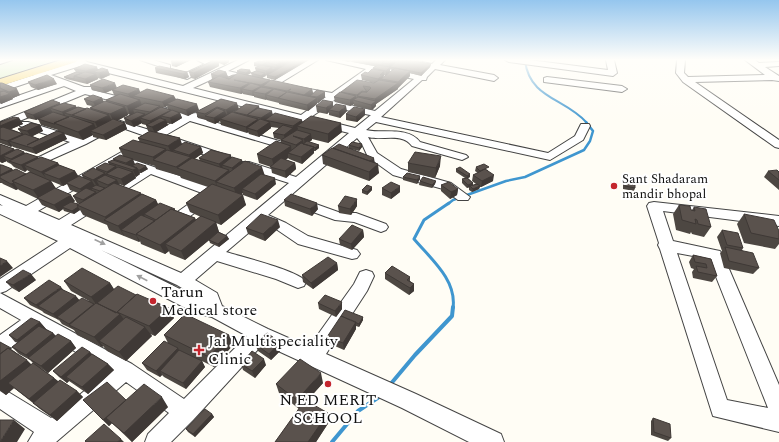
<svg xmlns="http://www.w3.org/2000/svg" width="779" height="442" viewBox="0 0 779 442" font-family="Spectral,serif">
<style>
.green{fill:#d5ebbd}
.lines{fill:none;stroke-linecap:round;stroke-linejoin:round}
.stream-far3{stroke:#3f96cf;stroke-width:2}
.stream-far2{stroke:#3f96cf;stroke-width:2.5}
.stream-far1{stroke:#3f96cf;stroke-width:3}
.stream{stroke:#3f96cf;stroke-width:4}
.minor-casing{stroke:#444;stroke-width:2}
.major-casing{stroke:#222;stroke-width:2}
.minor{fill:#fff;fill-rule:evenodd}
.major{fill:#f9d66b;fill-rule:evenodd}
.wall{fill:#4d4742;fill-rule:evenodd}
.shaded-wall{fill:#3f3936}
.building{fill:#5a524d;stroke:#3f3936;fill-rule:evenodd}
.oneway{fill:#a0a0a0}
.poi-dot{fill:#c4262e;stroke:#fff;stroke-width:1.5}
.labels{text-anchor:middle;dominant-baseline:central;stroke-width:4;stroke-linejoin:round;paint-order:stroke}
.poi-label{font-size:13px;fill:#111;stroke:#fff;text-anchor:start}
.near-poi-label{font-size:16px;fill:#111;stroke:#fff;text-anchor:start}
</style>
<rect width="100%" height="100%" fill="#fffdf5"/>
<!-- green -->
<path class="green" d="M11,60H56L0,78V63Z"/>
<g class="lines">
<!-- stream-far3 -->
<path class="stream-far3" d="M525,61C530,99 565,98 587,123"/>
<!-- stream-far2 -->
<path class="stream-far2" d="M448,204L453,200L506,181L525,177L584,150L590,141L593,131L586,122"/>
<!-- stream-far1 -->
<path class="stream-far1" d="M449,203L424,220L414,239C431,259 457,280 453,308"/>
<!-- stream -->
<path class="stream" d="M389,386L415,355L452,316L453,307
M332,442L358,411L382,395"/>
<defs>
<path id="minor" d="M0,60H12L0,64Z
M68,60H85L87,62L183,86L238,60H249L228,71L254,77V81L221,75L193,88L301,115L326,97L292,90V86L332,93L366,69L326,60H343L419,75L427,68L396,60H413L432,64L436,60H445L440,65L494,75L498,78L494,81L435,69L427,77L426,80H422L381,117L548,153L575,136L581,124H589L590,126L583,140L550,160L376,122L366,130C382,134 408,126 420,142L466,155L468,157L462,160L412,146C402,132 382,141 368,137L377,153L401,169L451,183L470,197L468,200H458L443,189L393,175L368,157L362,144L357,138L268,215L286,223L308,236L357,250L360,254L357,258L352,259L298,244L276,229L260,223L226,252C242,257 300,271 306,282L304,286L298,288L276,279L217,261L195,280L217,293L222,306L268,329L309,347L354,284L360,272L366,270L372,272L374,276L367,291L326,354L416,394L501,434L504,442H469L402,408L263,344L193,420L171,442H145L148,434L169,413L126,382L56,442H28L34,432L0,409V387L51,418L109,371L34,328L32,331L7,351L0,353V335L21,320L0,308V279L58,241L0,214V205L3,206L0,204V195L26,206L148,137L114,125V129L86,144L41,164L37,162L35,160L37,158L70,142L20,126L19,124L20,122H28L79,138L106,125H113V121L117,120L156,132L180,118L160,112L158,110L163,107L187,114L197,113V117L286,143L288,145L282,148L190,121L166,135L229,156L231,158L229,160H221L158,140L128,158L220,190L221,193L220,196H210L151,174L71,225L181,273L289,183L241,168L239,165L241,162H249L296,177L349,133L80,66L51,75L84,87H91L92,90L132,100L134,102L132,104L129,105L85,94L0,129V122L76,91L64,86L0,108V102L55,83L42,78L0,92V86L34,75L30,72L31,70L43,72L71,63ZM374,71L414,79L375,111L333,101ZM327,106L370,115H371L355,128L311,117ZM119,163L140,170L59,220L38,211ZM70,248L195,313L212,317L247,336L184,399L132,364L0,293L6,291ZM101,250L177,285L200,299Z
M140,60H153L170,65V69L186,73L205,64L197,60H209L216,64L187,79L167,73V69Z
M308,60H318L277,85L274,86L270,83Z
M505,60H529L608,70L606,60H614L617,73L613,76L509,62Z
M677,60H685L684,73L688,77L765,75L745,60H755L759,63L779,62V66L765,67L779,76V81L772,80L695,82L779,140V148L775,147L683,82L676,73Z
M547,77L622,86L627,89L622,92L544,82V78Z
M205,195L210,196L212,199L210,202L186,219H176L174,216L176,213L200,196Z
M299,198L341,213H356L386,224L388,227L386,230L381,232L354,222L335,220L294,205L292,202L294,199Z
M654,202L779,216V226L663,211L673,241L715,250L720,251L723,255L779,385V432L713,416L660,249L658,245L659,243L647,206L649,203ZM677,253L709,259L768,408L727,400Z"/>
<path id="major" d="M61,60H77L76,62L0,86V79Z"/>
</defs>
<!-- minor casing -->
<use href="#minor" class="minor-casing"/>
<!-- major casing -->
<use href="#major" class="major-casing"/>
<!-- minor -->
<use href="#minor" class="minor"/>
<!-- major -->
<use href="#major" class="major"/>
</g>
<!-- wall -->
<path class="wall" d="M191,60L176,67L172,66L171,61Z
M207,60H229V62L224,65L219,63V66L195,79L191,78L189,72L212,61Z
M263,60H293L283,66H282L275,80L267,78V76L266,75L262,78L270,81L312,89L313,93L325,92V97L318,103H317V104L308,111L279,104V103L267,100V99L266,100L254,97V96H253L243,94V93L241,94L210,87L208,82L212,79L211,74L226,72L228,77L226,78L238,74L237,71L250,70L251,73L247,75L261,78L252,76L251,73L256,71L255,68L258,67L254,66V63L267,62L269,61H263Z
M340,60H351L349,62Z
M352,60H410L431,64L430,67L421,76L410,73V76L398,88V89L376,104V106L372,110L354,106V104L350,106L335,102L334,97L341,92L374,83L362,80L361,75L368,73L373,69V68L375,66L352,62ZM390,69L393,70L383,78L384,75L386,76Z
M155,68L187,72L189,77L185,79L156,73Z
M74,69L98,70L110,75L101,79L98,78V79L87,84L66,79L64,77L76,72Z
M28,82L57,84L38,90L31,87Z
M0,83L20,95L13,98L12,97L13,99L1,104L0,103Z
M90,85L117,88L141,92L174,96L176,99L199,110L188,116L180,113L182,118L172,124L167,123L168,125L156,132L182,144L201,147L203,153L194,159L200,161L199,158H232L243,163L264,175L276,184L257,200L243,195V193L241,194L246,205L221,225L216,223L219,232L227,236L229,239L219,247L210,243L209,240L185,260L170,254L169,251L165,254L141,244L140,241L139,242L109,230L107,225L83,215L80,210L74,214L64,211L63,209L59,212L42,205L38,199L19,190L18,189L16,190L3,184L2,183H0V164L1,165L12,169L13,170L26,174L30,172L27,170L25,172L14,167L11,164L7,162V161L2,163L0,162V144L14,149L15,150L24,152L25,153L38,157V158L58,163L59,165L75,171L78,177L83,178L82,175L97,170L96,168L109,164L108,162L114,160L113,159L123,156L119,148L140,142L138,138L150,131H148L146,125L142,124V123L134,127L126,124L124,118L134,113L130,115L128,114V115L117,121L125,123L127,129L106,140L93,137V135L83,140L64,134L67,139L36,154L13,147L12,146L11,147L0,143V122L19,118L23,124L11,129L21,133L18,129L40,125L43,131L32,136L39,139L58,131V130L41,125L38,119L36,120L27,118L24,112L61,104L91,110L90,108L92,106L87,105L84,99L102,98L104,102L107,101L106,100L116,96L114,95L112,90L105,93L92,90ZM167,106L168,109L161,107H160H165ZM133,160L155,166L156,169L180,176L181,178L208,187L186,203L190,212L201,217L196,220L195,218L175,210V209L158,204L156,200L120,185L119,184L124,186L136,178L135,176L136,177L140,174L139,173H141L148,169L135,164ZM51,181L63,186L67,184L70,190L78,193L73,196L77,203L79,204H78L73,203L75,201L56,189Z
M221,99L239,109L232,112L234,113V112L259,106V108L273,114L302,122L342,132L328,143L312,139V140L309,142L319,145V148L315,151H314V153L302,164L289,159L288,158L285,160L295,163L296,169L286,178L272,173L271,167L259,163L257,154L281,143V140L274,138L273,133L279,128L271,127V128L259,137L249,134L248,132L247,133L221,125L220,121L215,124L207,121L206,120L198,118L196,112Z
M316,106H333L347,111L340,118L329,115V112L327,114L317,112Z
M365,109V115L357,122L346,120V114Z
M349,145L362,147L359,151L351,149L375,163L379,173L369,181L323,164L322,155L333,148H349Z
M408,163L440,166L435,178L408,172Z
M476,167L488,170V171L493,181L481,187H480L479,189L472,192L469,190V187L467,188L462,183V179L465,178L456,172V169L470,174V177L468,178L473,183V185L476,184L472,181L473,175L478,173L475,171Z
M768,171L779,172V190L764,177Z
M403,177L420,179L417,184L403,180Z
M625,178L635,188L634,191L623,189V181Z
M420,181H436L435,184L432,188L419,185Z
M441,185L458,189L457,195L450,199L441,191Z
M382,188L400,192L391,199L382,195Z
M362,190H372L367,195L362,193Z
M284,200L318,209L312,216L285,206Z
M679,205L692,210L694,207L711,227L704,237L692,234L691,232L690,234L676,230L673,214Z
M338,206H357L351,215L339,213Z
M744,214L779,231V244L775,249L744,243L737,224Z
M280,227L265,241L248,234L246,228Z
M363,230L364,237L352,250L340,245L339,239Z
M722,230L743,248L742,250L759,268L753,274L724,268L720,253L722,251L717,237Z
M693,255L711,259L717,276L712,282L693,278L692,272L694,269L691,268L689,262Z
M337,263L338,270L313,289L303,282L302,275Z
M385,273L410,277V281L414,284V291L409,295L385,279Z
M36,280L19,292L12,288L6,282Z
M64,281L110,283L114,289L174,318L155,336L150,334L152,336L126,361L107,351L103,346L102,347L77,335L74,330L62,324L59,320L44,313L42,311L30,305L24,298L63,290L79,300L89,301L71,291Z
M318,303L342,309L336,317L319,309Z
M363,317V320L359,327L356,326V329L344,350L328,343L327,337Z
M40,322L46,329L53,333L56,336L71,341L76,348L48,373L39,367L54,378L58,381L77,391L83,397L57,421L40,409L33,403L14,388L6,395L0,391V342L14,351L31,365L34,364L30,360L19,354L12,347L18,343L15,342L9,335Z
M164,335H229L233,345L214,367L202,361L205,367L186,389L164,377L162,375L160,377L147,370L142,363L168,343Z
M280,342L282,349L271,360L258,351L255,344Z
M90,352L92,354L108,364L114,370L88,394L72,383L69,381L67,383L59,377L53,371Z
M241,364L266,365L255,378L243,370Z
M323,383L307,401L329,422L316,442H275L299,409L279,393L276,384Z
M83,400H126L168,407L132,442L112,423L109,426Z
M212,414L214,417L195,437L188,432L186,429Z
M653,418L671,438L668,441L651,435V421Z"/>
<!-- shaded-wall -->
<path class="shaded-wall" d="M178,60H191L176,67L174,62Z
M222,60H229V62L224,65Z
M288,60H293L283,66L282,63Z
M305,60H309L275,80V77Z
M394,60V65L390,67V72L386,76V71L389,68V64Z
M218,61L219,66L195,79L194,73Z
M281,62L282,67L273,72V70L277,68L276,65Z
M266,63L267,65L263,67L262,65Z
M431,64L430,67L421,76V73Z
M97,67L99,72H93L89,76L86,71Z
M272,67L273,73L267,76L266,71Z
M108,70L110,75L101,79L99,73Z
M250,70L251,73L247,75L246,73Z
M384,71V76L383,77V80L381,79V82L379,84L378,79L380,75Z
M410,71V76L398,88V89L376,104V106L372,110L371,105L375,101V99L398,83V82Z
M187,72L189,77L185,79L183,74Z
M226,72L228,77L220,81L218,76Z
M265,73L266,76L262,78L261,76Z
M96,74L98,79L87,84L85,79Z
M54,79L57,84L38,90L35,85Z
M270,80L271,85L263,86V89L262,90L261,85Z
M115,83L117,88L105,93L102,88Z
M249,83L250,89H242L243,93L241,94L240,88Z
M261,86L262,91L253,92L254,96H253L252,91Z
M17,89L20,95L13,98L9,92Z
M139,89L141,94L133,96L134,98L131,99L128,94Z
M273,89L274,94L266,95L267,99L266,100L265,94Z
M312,89L313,94L310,96L305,100L304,95Z
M0,91H1L4,96L10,94L13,99L1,104L0,102Z
M325,92V97L318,103L317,97Z
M174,96L176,101L166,104L167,106L165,107L162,102Z
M356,96V101L353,100L354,104L350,106V100Z
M102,98L104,103L96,107L93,102Z
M317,98V104L308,111L307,105Z
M140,100L143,108L133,109L134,113L130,115L127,106Z
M333,102V108L329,110V112L327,114L326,108Z
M60,103L63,108H50L53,113L36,120L33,115Z
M237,103L239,109L228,115L226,110Z
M197,104L199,110L188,116L186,110Z
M76,106L79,112L64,113L66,117L65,118L62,112Z
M259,106L260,112L247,115L249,120H248L247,115Z
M346,106L347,111L340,118L339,112Z
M125,107L128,115L114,122L110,114Z
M365,109V115L357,122L356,117Z
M171,110L173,115L161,116L163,121L152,127L150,121Z
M225,111L227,116L220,119V121L215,124L214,118Z
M272,111L273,116L265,120V122L262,124L261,118Z
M180,113L182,118L172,124L170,118Z
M145,114L147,120L140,118L142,123L134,127L131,121Z
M109,115L113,123L99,131L95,122Z
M19,118L23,124L0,134V126Z
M258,119L259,125L247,128L248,132L247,133L246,127Z
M166,120L168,125L155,133L152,127Z
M302,120L303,126H297L298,129L285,141L284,135L293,128V126Z
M270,122L271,128L259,137L257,131Z
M125,123L127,129L106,140L103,135Z
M341,123L342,132L328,143V134Z
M94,124L98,133L90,131L93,135L83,140L78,132Z
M40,125L43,131L31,137L27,131Z
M64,133L67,139L36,154L32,148L27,145L39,139L42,143Z
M23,134L26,139L9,141L12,146L11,147L7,141Z
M311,134L312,140L305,145L304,139Z
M180,138L183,147L173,150L174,153L172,155L168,146Z
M303,140L304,145L297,151L296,145Z
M362,144V147L359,151V148Z
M319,145V148L315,151V148Z
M291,146L292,155L288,153V158L275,168H274L272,159Z
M201,147L203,153L192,161L177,168L176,167L190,158L189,155Z
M314,147V153L302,164L301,157Z
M14,149L18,155L24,152L28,158L13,162L11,159L3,156L7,161L2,163L0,160V156Z
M166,149L169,158L154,160L153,157Z
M231,155L232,161L222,165L223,169L221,170L219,164Z
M441,156L440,166L435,178L436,168Z
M38,157L42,163L24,165L27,170L25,172L21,165Z
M374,158L375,164L368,163Z
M133,159L135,165L129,169L126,163Z
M242,160L244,166L234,174L232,168Z
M58,163L62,170L43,173L46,178L41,172Z
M295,163L296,169L286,178L285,171Z
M378,164L379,173L369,181V172Z
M116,166L119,173L108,175L107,172Z
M146,166L148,169L141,173L140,170Z
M262,167L265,176L242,189L243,193L237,198L234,188Z
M137,168L140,174L136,177L133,170Z
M12,169L17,175L0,178V175Z
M229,170L232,179L216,182L218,190L215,181Z
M75,171L79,177L63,186L59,179Z
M133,172L136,178L124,186L121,179Z
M105,173L109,179L96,180L99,185L97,186L93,180Z
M470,174V177L466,179L467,176Z
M494,175L493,181L481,187L482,181Z
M420,176V179L417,184V180Z
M275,178L276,184L257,200L255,194Z
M117,180L120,186L112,191L108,185Z
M51,181L57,190L40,200L33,190Z
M92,181L96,188H91L92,190L84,195L80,189Z
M436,181L435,184L432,188V185Z
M14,183L18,189L16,190L11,184Z
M473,183V186L467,188L468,185Z
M400,186V192L391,199V193Z
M480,186L479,189L472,192L473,189Z
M372,187V190L367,195V192Z
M458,189L457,195L450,199L451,192Z
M96,192L100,198L87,206L83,200Z
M141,193L146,202L107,221L105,217Z
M71,195L75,201L64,208L62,207L63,209L59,212L54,205Z
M243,195L246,205L221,225L218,215Z
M357,199V206L351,215L350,209Z
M156,200L160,209L144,214L146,220L121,230L124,235V236L118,226Z
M317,203L318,209L312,216L310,209Z
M78,207L80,210L74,214L72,211Z
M195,218L198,227L165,244L169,251L165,254L160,245Z
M278,220L280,227L265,241L263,234Z
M216,222L219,232L185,260L181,251Z
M363,230L364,237L352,250L351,244Z
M136,235L140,241L139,242Z
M227,236L229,239L219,247L218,244Z
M7,261L13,268L0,277V266Z
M337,263L338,270L313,289L311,283Z
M31,274L36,280L19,292L13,285Z
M110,283L116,293L97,303L99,306L98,307L91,297Z
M414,284V291L409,295L410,288Z
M61,287L66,293L38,306L42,311L36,305Z
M76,296L81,302L57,317L59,321L53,314Z
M342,302V309L336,317L335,311Z
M94,304L98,310L69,325L74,330L69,324Z
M169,308L174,318L155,336L149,326Z
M117,312L120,315V314L127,324L99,341L103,346L102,347L94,337Z
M363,317V320L359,327V324Z
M40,322L46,329L24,347L17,340Z
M356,322V329L344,350L343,343Z
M145,327L152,336L126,361L119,352Z
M53,333L59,340L31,360L26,355Z
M229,335L233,345L214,367L209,357Z
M71,341L76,348L48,373L41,366Z
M280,342L282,349L271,360L269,354Z
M178,348L181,354L160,371L162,375L160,377L156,371Z
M90,352L95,358L66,377L69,381L67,383L61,377Z
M264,359L266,365L255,378L252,371Z
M27,360L37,370L8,383L14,388L6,395L0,390V381Z
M202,361L205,367L186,389L183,383Z
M108,364L114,370L88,394L82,387Z
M321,373L323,383L299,409L297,400Z
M54,378L61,384L36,405L29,399Z
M77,391L83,397L57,421L50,415Z
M162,397L168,407L132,442L124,433Z
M126,400L106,418L112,423L109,426L103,420Z
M328,413L329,422L316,442H308Z
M212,414L214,417L195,437L193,434Z
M14,420L25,429L17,442H0Z
M121,439L124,442H117Z"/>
<!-- building -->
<path class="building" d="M173,60H178L174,62L171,61Z
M214,60L218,61L194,73L189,72Z
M270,60H273L281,62L276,65L266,62Z
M275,60H288L282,63H281V62Z
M294,60H305L275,77L267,75Z
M356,60H385L382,63V65H381Z
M385,60H394L389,64L382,63Z
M394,60H408L431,64L421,73L390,67L395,63Z
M259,61L267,62L262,65L254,63Z
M85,64L97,67L86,71L74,69Z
M261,65L272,67L266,71L255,68Z
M266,65L277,68L272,70V67L265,66Z
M378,65L390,67L386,71L373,68Z
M159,66L187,72L183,74L155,68Z
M102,68L108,70L99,73L93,72Z
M395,68L410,71L398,82L381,79Z
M241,69L250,70L246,73L237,71Z
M372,69L384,71L380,75H383L378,79L361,75L365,72L368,73Z
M219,70L226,72L218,76L211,74Z
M256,71L265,73L261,76L251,73Z
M76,72L82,73L74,76V79L64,77Z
M85,72L96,74L85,79L74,76Z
M238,73L270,80L261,85L234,80L249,83L240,88L208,82L219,76L229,79Z
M47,75L54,79L35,85L28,82Z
M233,75H235L229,79L226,78Z
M103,79L115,83L102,88L90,85Z
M271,80L312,89L304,95L288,91L291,89L287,91L263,86Z
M357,80L374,83L379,80L398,83L375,99L357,96L362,92H367L362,91L357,95L341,92ZM363,86L370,87L371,88L367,92Z
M0,83H2L17,89L9,92L0,88Z
M251,83L261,86L252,91L242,89Z
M123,85L139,89L128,94L112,90Z
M261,87L273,89L265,94L253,92Z
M147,89L174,96L162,102L133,96Z
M274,89L287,92L278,98L266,95Z
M317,90L325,92L317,97L310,96Z
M4,91L10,94L0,97V92Z
M287,92L317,98L307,105L278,98Z
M340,92L356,96L350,100L334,97Z
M120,94L140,100L127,106L106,100Z
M93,95L102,98L93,102L84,99Z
M358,97L376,101L371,105L353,100Z
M177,99L197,104L186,110L166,104Z
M221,99L237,103L226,110L217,107L205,114L196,112Z
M52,100L60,103L33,115L24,112Z
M323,100L333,102L326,108L316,106Z
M105,101L125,107L110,114L90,108Z
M64,103L76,106L62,112L50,108Z
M145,103L160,106L150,112L133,109Z
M246,104L259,106L247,115L234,112Z
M336,104L346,106L339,112L329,110Z
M78,107L86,109L72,115L64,113Z
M161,107L171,110L150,121L140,118Z
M354,107L365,109L356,117L346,114Z
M87,108L109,115L95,122L72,115Z
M217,108L225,111L214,118L205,116Z
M258,108L272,111L261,118L247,115Z
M172,110L180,113L170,118L161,116Z
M53,112L69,117L54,123L55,124H54L38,119Z
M137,112L145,114L131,121L124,118Z
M232,112L258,119L246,127L220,119Z
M275,113L302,120L293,126L265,120Z
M70,116L94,124L78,132L54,123Z
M311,116L341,123L328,134L297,126Z
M14,117L19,118L0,126V122Z
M160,118L166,120L152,127L146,125Z
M113,119L125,123L103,135L90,131Z
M260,119L270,122L257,131L247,128Z
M31,123L40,125L27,131L18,129Z
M283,125L293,128L284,135L273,133Z
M3,127L23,134L7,141L0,139V128Z
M297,130L311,134L304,139L293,136L303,140L296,145L281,140Z
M57,131L64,133L32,148L9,141L25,134L39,139L27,145Z
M150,131L180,138L168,146L138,138Z
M133,140L166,149L153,157L119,148Z
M276,141L291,146L272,159L257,154Z
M307,141L319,145L315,148L314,147L303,144Z
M185,142L201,147L189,155L173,150Z
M352,142L362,144L359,148L349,145Z
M301,143L314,147L301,157L288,153Z
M0,144L14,149L0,156Z
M339,144L374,158L370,161L333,148Z
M332,148L378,164L369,172L322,155Z
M17,149L24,152L11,159L3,156Z
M167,150L191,157L176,167L153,160Z
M211,150L231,155L219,164L199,158Z
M415,152L441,156L436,168L408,163Z
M26,153L38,157L21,165L9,161Z
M120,155L133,159L126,163L113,159Z
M41,157L58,163L41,172L24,165Z
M232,157L242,160L232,168L222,165Z
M192,158L229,170L215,181L177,168Z
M281,158L295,163L285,171L270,167Z
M113,160L137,168L133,170L108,162Z
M245,161L262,167L234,188L216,182Z
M105,163L116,166L107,172L96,168Z
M137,163L146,166L140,170H138L137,168L132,166Z
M484,164L489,167L480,171L476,167Z
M0,165H2L12,169L0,175Z
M59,165L75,171L59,179L43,173Z
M118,167L133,172L121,179L106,174Z
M460,167L470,174L467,176L456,169Z
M93,168L105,173L93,180L82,175Z
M16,169L26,174L12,181L14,183L11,184L0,178V176Z
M485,169L494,175L482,181L473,175Z
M777,170L779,172V180L768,171Z
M30,172L51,181L33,190L12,181Z
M407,173L420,176L417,180L403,177Z
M261,174L275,178L255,194L242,189Z
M105,175L117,180L108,185L96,180Z
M79,176L92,181L80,189L66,183Z
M423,177L436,181L432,185L420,181Z
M467,178L473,183L468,185L462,179Z
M625,178L635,180V188L625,186Z
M391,182L400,186L391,193L382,188Z
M449,182L458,189L451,192L441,185Z
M114,183L141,193L105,217L77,205Z
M212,184L243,195L218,215L186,203Z
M477,184L480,186L473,189L470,186Z
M96,185L105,188L100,191L91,188Z
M367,185L372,187L367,192L362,190Z
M55,188L71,195L54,205L37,198Z
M86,188L96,192L83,200L73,196Z
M142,194L156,200L118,226L104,220Z
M291,194L317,203L310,209L284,200Z
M345,196L357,199L350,209L338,206Z
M71,202L78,204L77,205L78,207L72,211L62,207Z
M160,203L175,209L174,210L171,209L156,220L144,214Z
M679,205L690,206L691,210L695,211L694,207L706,209L711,227L698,224L697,220L695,219L696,224L682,220Z
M171,209L195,218L160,245L136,234Z
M261,214L278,220L263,234L246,228Z
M744,214L774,220L779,231V239L751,233Z
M141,215L155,221L136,234L137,235H136L121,230Z
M201,216L216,222L181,251L165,244Z
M352,225L363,230L351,244L339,239Z
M722,230L738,233L743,248L727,245Z
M218,232L227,236L218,244L209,240Z
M725,247L753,253L759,268L729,261Z
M693,255L711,259L717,276L698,272L696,266L707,268L706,264L695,262Z
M328,257L337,263L311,283L302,275Z
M0,258L7,261L0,266Z
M392,266L410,277L407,280L414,284L410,288L385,273Z
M82,268L110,283L91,297L64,281Z
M23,270L31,274L13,285L6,282Z
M49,280L61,287L36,305L24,298Z
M118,286L136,295L116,313L97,303Z
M61,289L76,296L53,314L38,306Z
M137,294L169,308L149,326L117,312Z
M325,295L342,302L335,311L318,303Z
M82,298L94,304L69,324L57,317Z
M96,303L120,314L94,337L69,325Z
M345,310L363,317L359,324L341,316Z
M185,314L229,335L209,357L164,335Z
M341,316L356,322L343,343L327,337Z
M126,317L145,327L119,352L99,341Z
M31,318L40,322L17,340L9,335Z
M39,326L53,333L26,355L12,347Z
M267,333L280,342L269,354L255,344Z
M58,334L71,341L41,366L28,358Z
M164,341L178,348L156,371L142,363Z
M0,342L11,348L10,349L8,348L0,354Z
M82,347L90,352L61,377L53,371Z
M8,348L27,360L0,381V354Z
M179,350L202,361L183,383L160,371Z
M252,351L264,359L252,371L241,364Z
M92,354L108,364L82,387L66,377Z
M300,359L321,373L297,400L276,384Z
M33,363L54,378L29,399L8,383Z
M60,380L77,391L50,415L33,403Z
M107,382L126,400L103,420L83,400Z
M144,384L162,397L124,433L106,418Z
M305,400L328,413L308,442H275Z
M205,409L212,414L193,434L186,429Z
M653,418L670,424L671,438L654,432Z
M0,420H14L0,442Z
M104,424L121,439L117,442H86L85,441Z"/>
<!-- one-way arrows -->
<defs><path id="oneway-solid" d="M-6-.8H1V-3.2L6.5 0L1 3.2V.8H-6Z"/></defs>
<g class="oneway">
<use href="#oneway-solid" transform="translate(100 242) rotate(25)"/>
<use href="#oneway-solid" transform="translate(142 278) rotate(-153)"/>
</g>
<!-- sky -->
<linearGradient id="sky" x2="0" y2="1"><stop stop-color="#95c6ee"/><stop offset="0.49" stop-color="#fffefa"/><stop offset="1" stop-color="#fffefa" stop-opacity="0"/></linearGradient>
<rect width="779" height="122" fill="url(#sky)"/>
<!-- markers -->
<g class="poi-dot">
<circle cx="614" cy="186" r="4"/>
<circle cx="153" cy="301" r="4"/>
<path d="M197 344h4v4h4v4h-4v4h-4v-4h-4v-4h4z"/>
<circle cx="328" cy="384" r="4"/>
</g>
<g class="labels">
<!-- poi labels -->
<g class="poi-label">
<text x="622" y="179">Sant Shadaram<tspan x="622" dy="15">mandir bhopal</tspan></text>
</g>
<!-- near-poi labels -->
<g class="near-poi-label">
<text x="161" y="292">Tarun<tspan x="161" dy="18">Medical store</tspan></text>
<text x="208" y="341">Jai Multispeciality<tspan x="208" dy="18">Clinic</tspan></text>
<text x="328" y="400" text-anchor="middle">N ED MERIT<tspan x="328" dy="18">SCHOOL</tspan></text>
</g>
</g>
</svg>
